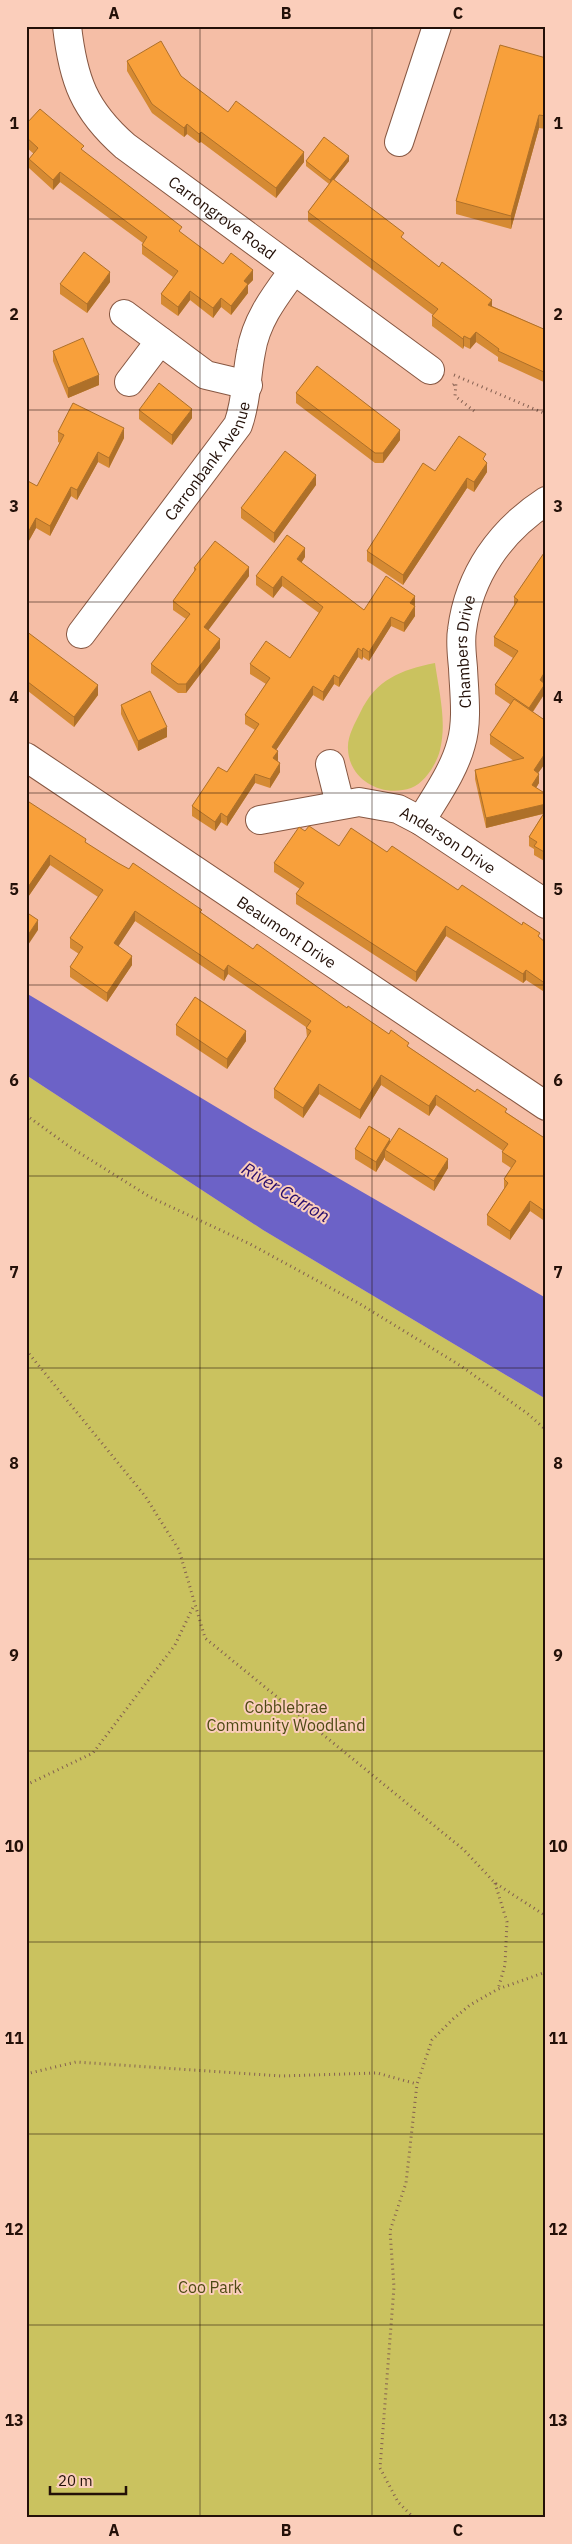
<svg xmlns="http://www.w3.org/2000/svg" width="572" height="2544" viewBox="0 0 572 2544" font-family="'IBM Plex Sans',sans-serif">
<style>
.green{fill:#cac25f}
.water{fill:#6c62c7}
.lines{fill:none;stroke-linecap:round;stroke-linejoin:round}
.minor-casing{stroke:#875742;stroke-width:30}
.path{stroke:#835f50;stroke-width:3;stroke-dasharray:1 4;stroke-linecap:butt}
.minor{stroke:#fff;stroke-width:28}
.wall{fill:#d58a33}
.shaded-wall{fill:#ae7029}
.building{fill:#f8a03b;stroke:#ae7029}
.grid{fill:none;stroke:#231008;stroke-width:1;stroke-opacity:0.55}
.labels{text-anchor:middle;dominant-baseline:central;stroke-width:4;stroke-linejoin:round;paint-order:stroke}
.street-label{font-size:16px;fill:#231008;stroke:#fbcebb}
.park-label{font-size:16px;fill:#4e4a14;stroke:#fbcebb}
.water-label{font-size:18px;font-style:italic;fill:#280d6c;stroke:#fbcebb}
.neatline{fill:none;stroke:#231008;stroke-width:2}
.grid-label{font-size:16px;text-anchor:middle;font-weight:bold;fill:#231008}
</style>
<rect width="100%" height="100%" fill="#f5bea6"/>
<!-- green -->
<path class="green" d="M435,663C439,692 447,721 440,750C437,763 425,783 411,788C382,798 349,780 348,749C347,737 355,723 360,713C376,679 401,670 435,663Z
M26,1075L263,1230L546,1399V2518H26Z"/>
<!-- water -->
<path class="water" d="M26,993L253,1129L546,1298V1399L263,1230L26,1075Z"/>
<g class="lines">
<defs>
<g id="minor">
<path id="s1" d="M67,26C73,80 84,110 125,146L430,370"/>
<path d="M399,142L437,26"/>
<path d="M124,314L206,375L248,385"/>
<path d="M129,382L160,341"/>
<path id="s2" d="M81,634L238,425C247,400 246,377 251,352C256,320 275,296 294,270"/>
<path id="s3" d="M26,757L546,1106"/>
<path d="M330,764L340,804"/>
<path id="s4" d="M260,820L359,802L398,809L421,821L546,904"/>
<path id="s5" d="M421,821C435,797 454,771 461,744C468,721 464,692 463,668C462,656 460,642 462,630C469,575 500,531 546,501"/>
</g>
</defs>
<!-- minor casing -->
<use href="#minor" class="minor-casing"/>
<!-- path -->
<path class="path" d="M454,375L546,414
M453,385L456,383L455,396L474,411
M26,1115L70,1147L150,1197L250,1244L360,1304L461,1366L528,1414L546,1430
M26,1350L145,1496L179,1550L205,1638L464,1850L495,1883L546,1916
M26,1785L93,1753L175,1645L194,1605
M495,1883L507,1922L505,1965L498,1989
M26,2074L76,2062L281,2076L377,2073L417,2084
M414,2518L398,2502L380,2468L394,2287L390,2231L406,2183L417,2084L432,2040L453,2019L470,2005L498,1989L546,1972"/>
<!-- minor -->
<use href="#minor" class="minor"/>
</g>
<!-- wall -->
<path class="wall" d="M94,26H122L94,29Z
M546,58V129L539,128L511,229L456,214V201Z
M127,61L228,112L304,162L276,198L201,142L199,143L187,134L184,137L152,113L127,71Z
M26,124L84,152L182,234L223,264L253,280L248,285V293L231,315L221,307L213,318L190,300L178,316L161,304V294L173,277L142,254V245L143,243L60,182L53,190L29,168V159L34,154L26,147Z
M306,161H349L334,180L404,240L439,267L492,306L546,330V383L498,361V357L476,342L470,349L464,346L463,349L432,326V316L433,315L308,221V212L329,184L306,166Z
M110,282L87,313L60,294V284Z
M53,351L99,385L68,398L53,361Z
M296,393L400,440L383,463H375L296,403Z
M139,410L192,418L172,445L139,419Z
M58,432L124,438L109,468L98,462L77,500L71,496L50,536L36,528L26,546V480L37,486L60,443L58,442Z
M486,461L487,472L474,492L467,488L403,585L367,561V551L435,471Z
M316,485L274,543L241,518V508Z
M546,550V680L544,683L545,693L533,712L546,721V762L538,773L539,783L536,788L546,794V862L534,855V849L529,846V837L543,814L486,828L475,779V770L514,761L490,744V735L511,705L495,694V685L513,658L494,646V637L514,605V597Z
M305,557L301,563L364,610L415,605L414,606L415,616L404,632L391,626L369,661L363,657L362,660L358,657L339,687L334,684L323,701L313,695L276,750L278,760V761L280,772L270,788L255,783L227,826L221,822L215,831L192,816V806L227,772L255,730L245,724V715L266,684L250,674V664L290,658L319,613L282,586L273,598L256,585V576Z
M194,568L249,576L208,630L220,648L186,693H178L151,673V664L186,619L173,610V601L194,572Z
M26,631L98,695L74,727L28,691L26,694Z
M121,705L167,737L138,751L121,714Z
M26,800L86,843L118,863L202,913L253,949L347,1008L389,1034L546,1139V1222L530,1211L510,1240L487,1225V1215L504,1189V1179L511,1168L502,1162V1152L503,1151L436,1105L429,1116L381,1085L360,1119L319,1094L303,1118L274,1098V1089L307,1038L306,1027L228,974L224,981L135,921L118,946L132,965L107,1002L70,977V967L79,954L70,948V938L98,897L50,865L26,900Z
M305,831L339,846L387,852L458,890L540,938L546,943V993L526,980L523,983L446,936L416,982L296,904V894L300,889L274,872V863Z
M176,1025L246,1041L227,1069L176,1035Z
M390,1142L448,1168L434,1191L385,1160V1157L376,1172L355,1159V1149Z"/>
<!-- shaded-wall -->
<path class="shaded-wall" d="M539,115V128L511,229V216Z
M187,124V134L184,137V128Z
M201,132V142L199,143V134Z
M304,152V162L276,198V188Z
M349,156V161L330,185V180Z
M60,172V182L53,190V180Z
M253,270V280L248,285V293L231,315V306L244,281Z
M110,272V282L87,313V304Z
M190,291V300L178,316V307Z
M221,298V307L213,318V308Z
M492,300V310L488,305Z
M476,332V342L470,349V339Z
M464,336V346L463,349V339Z
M99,375V385L68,398V388Z
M192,409V418L172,445V435Z
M124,428V438L109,468V458Z
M400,430V440L383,463V453Z
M98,452V462L77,500V490Z
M487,463V472L474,492V482Z
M316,475V485L274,543V533Z
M467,478V488L403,585V575Z
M71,487V496L50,536V526Z
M36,518V528L26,546V536Z
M305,548V557L297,569V559Z
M249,567V576L204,636V627Z
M282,576V586L273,598V588Z
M415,596V605L410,612V603Z
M415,606V616L404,632V623Z
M391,617V626L369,661V652Z
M220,639V648L186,693V684Z
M358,648V657L339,687V678Z
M363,648V657L362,660V651Z
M546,670V680L540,689V680Z
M334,675V684L323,701V692Z
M28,682V691L26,694V684Z
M545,684V693L529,717V708Z
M98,685V695L74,727V717Z
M313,686V695L272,756V747Z
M167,727V737L138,751V741Z
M278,751V760L273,767V758Z
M546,752V762L534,779V770Z
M280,763V772L270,788V779Z
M255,774V783L227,826V817Z
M539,774V783L532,794V785Z
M546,804V813L486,828V818Z
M221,813V822L215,831V822Z
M50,855V865L26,900V890Z
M135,911V921L114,953V943Z
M38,920V930L26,948V938Z
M446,926V936L416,982V972Z
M132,956V965L107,1002V993Z
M228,965V974L224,981V971Z
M526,970V980L523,983V974Z
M246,1031V1041L227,1069V1059Z
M381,1075V1085L360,1119V1110Z
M319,1084V1094L303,1118V1108Z
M436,1095V1105L429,1116V1106Z
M390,1139V1149L385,1150V1157L376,1172V1162Z
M448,1159V1168L434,1191V1181Z
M530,1201V1211L510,1240V1231Z"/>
<!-- building -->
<path class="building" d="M161,41L181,76L228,112L236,101L304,152L276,188L201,132L199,134L187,124L184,128L152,104L127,61Z
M500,45L546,58V116L539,115L511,216L456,201Z
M40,109L84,146L81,149L182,227L179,231L223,264L231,253L253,270L244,281L248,284L231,306L221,298L213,308L190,291L178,307L161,294L178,271L142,245L147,237L60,172L53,180L29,159L38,148L26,137V124Z
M324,137L349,156L330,180L306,161Z
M333,179L404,233L401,237L439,267L442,262L492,300L488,305L546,330V373L498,351L499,349L476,332L470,339L464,336L463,339L432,316L438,309L308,212Z
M84,252L110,272L87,304L60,284Z
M83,338L99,375L68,388L53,351Z
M317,366L400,430L383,453H375L296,393Z
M159,383L192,409L172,435L139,410Z
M73,403L124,428L109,458L98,452L77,490L71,487L50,526L36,518L26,536V480L37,486L64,435L58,432Z
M459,436L486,454L483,459L487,463L474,482L467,478L403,575L367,551L423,463L435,471Z
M285,451L316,475L274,533L241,508Z
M287,535L305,548L297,559L364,610L386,576L415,596L410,603L415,606L404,623L391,617L369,652L363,648L362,651L358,648L339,678L334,675L323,692L313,686L272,747L278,751L273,758L280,763L270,779L255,774L227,817L221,813L215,822L192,806L218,767L227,772L259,724L245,715L270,678L250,664L266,641L290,658L323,607L282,576L273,588L256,576Z
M215,541L249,567L204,627L220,639L186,684H178L151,664L190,614L173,601L196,569L194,568Z
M546,550V670L540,680L545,684L529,708L495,685L518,651L494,637L518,600L514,597Z
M26,631L98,685L74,717L28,682L26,684Z
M150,691L167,727L138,741L121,705Z
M514,699L546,721V752L534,770L539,774L532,785L546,794V804L486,818L475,770L524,758L490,735Z
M26,800L86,839L85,842L118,863L129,869L133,863L202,910L200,912L253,949L257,944L347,1008L348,1006L389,1034L391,1030L409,1043L407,1046L475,1092L477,1089L507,1109L505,1112L546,1139V1212L530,1201L510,1231L487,1215L508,1183L504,1179L516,1161L502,1152L508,1144L436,1095L429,1106L381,1075L360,1110L319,1084L303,1108L274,1089L311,1031L306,1028L311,1021L228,965L224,971L135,911L114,943L132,956L107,993L70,967L83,947L70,938L103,890L50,855L26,890Z
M546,810V853L534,846L537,842L529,837Z
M309,826L339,846L351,828L387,852L392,846L458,890L462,885L522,925L523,922L540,933L538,936L546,943V984L526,970L523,974L446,926L416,972L296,894L304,883L274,863L299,827L305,831Z
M26,912L38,920L26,938Z
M195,997L246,1031L227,1059L176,1025Z
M369,1126L390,1139L376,1162L355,1149Z
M399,1128L448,1159L434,1181L385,1150Z"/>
<!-- grid -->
<path class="grid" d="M200,26V2518M372,26V2518M26,219H546M26,410H546M26,602H546M26,793H546M26,985H546M26,1176H546M26,1368H546M26,1559H546M26,1751H546M26,1942H546M26,2134H546M26,2325H546"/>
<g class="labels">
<!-- street labels -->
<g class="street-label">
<text stroke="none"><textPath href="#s1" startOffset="258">Carrongrove Road</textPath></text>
<text stroke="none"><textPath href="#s2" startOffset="215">Carronbank Avenue</textPath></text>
<text stroke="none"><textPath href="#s5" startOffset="180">Chambers Drive</textPath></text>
<text stroke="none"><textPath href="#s4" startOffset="199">Anderson Drive</textPath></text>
<text stroke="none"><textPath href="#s3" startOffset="314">Beaumont Drive</textPath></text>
</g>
<!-- park labels -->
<g class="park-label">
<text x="286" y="1707">Cobblebrae<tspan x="286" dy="18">Community Woodland</tspan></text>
<text x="210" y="2287">Coo Park</text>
</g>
<!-- water labels -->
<g class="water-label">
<text transform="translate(286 1192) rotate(31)">River Carron</text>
</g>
</g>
<!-- border -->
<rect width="572" height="2544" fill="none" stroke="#fbcebb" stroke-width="55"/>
<!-- scale -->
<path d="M50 2486v8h76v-8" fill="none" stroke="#231008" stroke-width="2.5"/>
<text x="58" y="2486" font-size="15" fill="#231008" stroke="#fbcebb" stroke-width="4" paint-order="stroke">20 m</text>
<rect x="28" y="28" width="516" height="2488" class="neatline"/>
<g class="grid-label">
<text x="114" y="19">A</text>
<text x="286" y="19">B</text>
<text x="458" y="19">C</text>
<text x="14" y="129">1</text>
<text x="558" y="129">1</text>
<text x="14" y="320">2</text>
<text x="558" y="320">2</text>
<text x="14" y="512">3</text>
<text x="558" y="512">3</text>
<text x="14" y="703">4</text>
<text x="558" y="703">4</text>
<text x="14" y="895">5</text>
<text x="558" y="895">5</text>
<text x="14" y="1086">6</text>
<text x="558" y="1086">6</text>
<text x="14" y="1278">7</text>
<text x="558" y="1278">7</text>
<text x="14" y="1469">8</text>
<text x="558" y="1469">8</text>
<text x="14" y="1661">9</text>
<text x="558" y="1661">9</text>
<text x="14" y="1852">10</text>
<text x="558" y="1852">10</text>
<text x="14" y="2044">11</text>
<text x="558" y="2044">11</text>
<text x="14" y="2235">12</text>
<text x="558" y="2235">12</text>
<text x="14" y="2426">13</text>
<text x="558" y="2426">13</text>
<text x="114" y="2536">A</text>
<text x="286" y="2536">B</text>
<text x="458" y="2536">C</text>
</g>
</svg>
